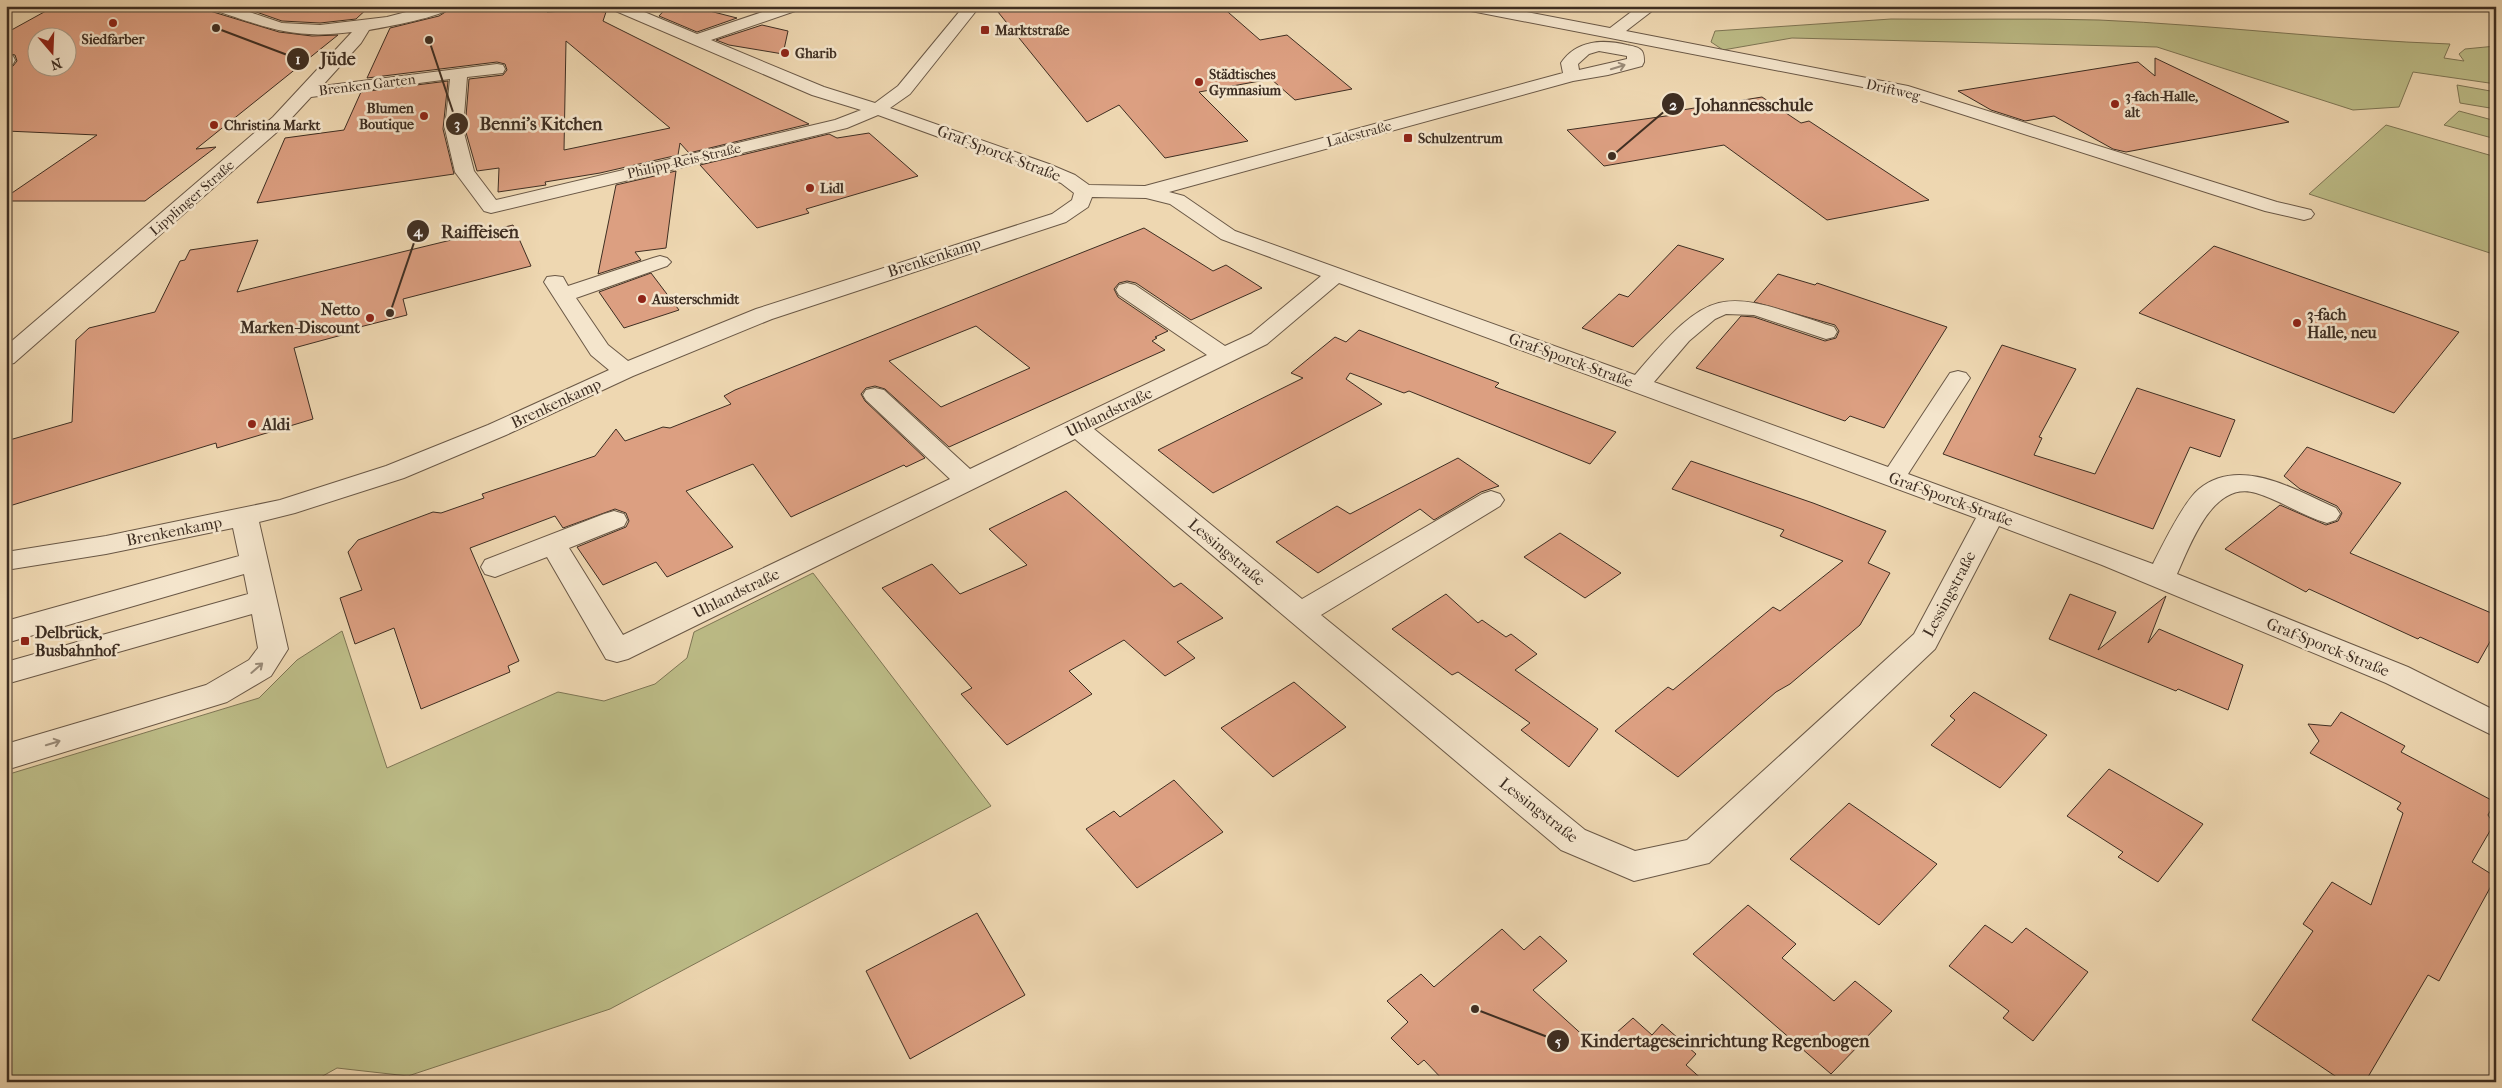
<svg xmlns="http://www.w3.org/2000/svg" width="2502" height="1088" viewBox="0 0 2502 1088" font-family="'IM FELL French Canon',serif">
<style>
.green{fill:#bdbd88;stroke:#7e7655}
.building{fill:#dc9f81;stroke:#3e2e22;fill-rule:evenodd}
.lines{fill:none;stroke-linecap:round;stroke-linejoin:round}
.minor-casing{stroke:#6a5846;stroke-width:2}
.minor{fill:#f4e5cc;fill-rule:evenodd}
.oneway{stroke:#998a77}
.poi-dot{fill:#8f2418;stroke:#f4e5cc;stroke-width:2}
.labels{text-anchor:middle;dominant-baseline:central;stroke-width:5;stroke-linejoin:round;paint-order:stroke}
.far-poi-label{font-size:14px;font-weight:bold;fill:#3e2e22;stroke:#f4e5cc;text-anchor:start}
.far-street-label{font-size:14px;fill:#3e2e22;stroke:#f4e5cc}
.street-label{font-size:16px;fill:#3e2e22;stroke:#f4e5cc}
.poi-label{font-size:16px;font-weight:bold;fill:#3e2e22;stroke:#f4e5cc;text-anchor:start}
.leader{fill:none;stroke:#3e2e22;stroke-width:2}
.callout-dot{fill:#3e2e22;stroke:#f4e5cc;stroke-width:2}
.mark-label{font-size:15px;text-anchor:middle;font-weight:bold;fill:#fff}
.callout-label{font-size:18px;text-anchor:middle;font-weight:bold;fill:#3e2e22;stroke:#f4e5cc;stroke-width:5;stroke-linejoin:round;paint-order:stroke}
</style>
<rect width="100%" height="100%" fill="#eed7b1"/>
<filter id="stains"><feTurbulence type="fractalNoise" baseFrequency=".004" numOctaves="4"/><feColorMatrix values="0 0 0 0 .2 0 0 0 0 .09 0 0 0 0 .02 0 0 0 .5 -.17"/></filter>
<radialGradient id="worn" r=".72"><stop offset=".6" stop-color="#630" stop-opacity="0"/><stop offset="1" stop-color="#630" stop-opacity=".3"/></radialGradient>
<!-- green -->
<path class="green" d="M1891,19C1960,20 2030,18 2099,20C2217,25 2333,40 2450,44L2444,58L2464,61L2459,54L2465,49L2496,46V84L2413,72L2399,107L2353,110L2157,47L1792,38L1723,50L1711,42L1715,31Z
M2457,85L2496,92V109L2460,103Z
M2459,111L2496,121V139L2444,125Z
M2386,125L2496,157V251L2493,254L2309,194Z
M813,573L991,806L610,1009L408,1076L337,1068L312,1082H6V775L259,698L297,660L342,631L387,768L558,692L604,701L655,684L687,658L694,632Z"/>
<!-- building -->
<path class="building" d="M55,6H206L210,11L279,32L312,36L338,35L196,149L216,147L145,201H6V197L97,135L6,131V67L13,66L17,61L15,55L6,53V33ZM38,38H68V68H38Z
M239,6H370L356,19L320,23L282,21Z
M455,6H547V12L583,10L606,12L603,21L809,124L689,153L680,143L678,155L600,173L545,182L546,185L498,192L499,168L477,171L465,129L469,79L503,75L507,70L505,64L497,62L367,78L390,28L439,16ZM566,41L670,128L564,150Z
M668,6H690L737,18L697,32L659,16Z
M1038,6H1221L1260,40L1287,35L1352,89L1295,100L1271,79L1199,92L1248,141L1165,158L1119,105L1087,122L998,12Z
M762,25L788,31L783,54L729,45L716,40Z
M2155,58L2289,122L2126,152L2113,149L2054,116L2025,121L1991,110L1958,91L2138,62L2155,76Z
M448,81L443,129L454,174L257,203L285,138L344,130L361,92Z
M1762,97L1801,123L1809,121L1929,200L1827,220L1724,145L1604,166L1567,130L1680,114L1676,111Z
M869,133L918,176L806,209L809,213L757,228L700,165L829,134L837,138Z
M676,171L666,248L635,252L641,260L598,274L616,185Z
M513,225L531,266L403,299L407,315L352,329L353,332L294,348L313,419L217,448L216,443L6,507V441L72,422L76,340L89,328L155,312L180,261L185,260L190,250L258,240L237,292Z
M1144,228L1213,271L1226,265L1262,288L1191,320L1136,283L1127,281L1119,283L1114,289L1118,297L1168,331L1155,337L1157,338L1152,341L1165,350L949,447L885,389L875,386L866,388L861,394L865,401L925,458L906,467L904,465L791,517L753,464L686,491L733,547L667,577L656,562L603,585L577,547L626,527L629,521L626,513L615,509L563,528L555,516L470,548L519,661L508,666L510,672L421,709L394,628L355,644L340,598L362,590L348,552L358,540L433,512L441,513L484,498L482,494L595,456L616,429L625,441L663,427L670,428L731,404L724,396L735,390ZM976,326L1030,368L941,407L889,361Z
M1678,245L1724,259L1633,347L1582,328L1619,294L1628,297Z
M2214,246L2459,332L2394,413L2139,313Z
M651,273L679,310L624,328L599,292Z
M1778,274L1815,285L1817,283L1947,327L1884,428L1850,416L1845,421L1696,368L1741,316L1754,317L1825,341L1836,338L1839,331L1835,325L1754,302Z
M1359,330L1499,383L1495,387L1616,432L1590,464L1409,391L1404,393L1350,373L1346,379L1382,404L1213,493L1158,450L1303,378L1291,373L1335,337L1346,342Z
M2002,345L2076,369L2039,437L2042,438L2034,455L2095,474L2137,388L2235,420L2220,457L2190,447L2153,529L1943,454Z
M2307,447L2401,483L2350,553L2496,615V631L2478,663L2420,637L2418,639L2309,589L2306,592L2225,549L2280,505L2326,525L2338,521L2342,513L2337,506L2300,489L2284,476Z
M1458,458L1499,486L1481,492L1434,520L1420,509L1318,573L1276,542L1337,506L1350,514Z
M1691,461L1813,503L1886,531L1868,563L1890,573L1860,625L1790,684L1776,692L1678,777L1615,731L1668,687L1673,690L1773,607L1780,611L1843,561L1780,536L1784,530L1672,489Z
M1066,491L1174,587L1181,583L1223,618L1177,642L1195,658L1165,676L1124,640L1069,671L1092,694L1007,745L961,694L972,688L882,588L932,564L960,594L1027,565L989,529Z
M1560,533L1621,573L1585,598L1524,557Z
M1446,594L1478,623L1482,620L1506,637L1511,634L1537,654L1515,670L1598,729L1569,767L1521,730L1530,723L1458,672L1452,675L1392,629Z
M2070,594L2116,612L2098,650L2166,596L2148,643L2159,629L2243,665L2228,710L2178,689L2176,691L2049,639Z
M1294,682L1346,727L1273,777L1221,728Z
M1974,692L2047,735L2000,788L1931,745L1955,720L1950,716Z
M2341,712L2405,746L2401,752L2495,802L2488,815L2494,824L2472,862L2496,877L2439,981L2428,975L2365,1082H2344L2252,1020L2313,931L2303,924L2332,882L2371,905L2403,813L2397,809L2401,803L2310,753L2319,741L2308,724L2331,726Z
M2109,769L2203,824L2158,882L2118,857L2123,852L2067,816Z
M1174,780L1223,832L1137,888L1086,829L1114,811L1120,817Z
M1849,803L1937,864L1879,925L1790,859Z
M1748,905L1796,944L1782,958L1834,1001L1855,981L1892,1011L1831,1074L1693,954Z
M977,913L1025,995L910,1059L866,971Z
M1985,925L2012,943L2026,928L2088,972L2033,1041L2003,1018L2009,1011L1949,966Z
M1502,929L1524,950L1540,936L1567,961L1533,990L1598,1049L1633,1018L1652,1035L1662,1024L1696,1054L1686,1065L1705,1082H1445L1424,1060L1418,1065L1391,1038L1408,1022L1387,1001L1421,974L1434,987Z"/>
<g class="lines">
<defs>
<path id="minor" d="M208,6H232L282,23L320,25L387,17L429,6H453C444,17 385,27 369,30L361,43L322,86L497,64L503,65L505,69L503,73L467,77L463,129L474,171L496,200L835,120L861,110L812,95L611,9L608,6H630L697,34L780,6H804L801,9L711,40L824,87L875,103L898,86L964,6H980L910,94L890,108L1049,164L1075,175L1089,185L1145,186L1563,73L1561,63C1576,40 1603,39 1627,45C1632,46 1639,47 1642,51C1644,54 1644,58 1644,62L1642,66L1608,75L1573,81L1169,192L1184,196L1235,231L1635,375C1714,282 1722,290 1834,327L1837,332L1834,337L1826,339L1754,315L1726,314L1715,319L1689,341L1654,382L1888,467L1950,373L1958,371L1966,373L1970,378L1908,474L2153,564C2162,546 2184,501 2199,489C2240,455 2297,491 2336,508L2340,514L2336,520L2327,523C2302,516 2280,500 2256,493C2213,480 2191,543 2177,574L2408,667L2496,711V737L2386,683L2102,565L1999,526L1935,649L1709,863L1634,881L1561,850L1075,439L628,659L617,662L606,659L547,557L495,577L485,574L481,567L485,560L604,514L614,511L624,514L627,520L624,526L569,548L623,635L950,479L866,400L863,395L866,390L875,388L884,390L970,469L1207,355L1119,295L1116,290L1119,285L1127,283L1135,285L1225,346L1251,334L1321,276L1221,239L1170,204L1146,198L1092,197L1088,207L1066,222L772,319L633,376L506,435L404,478L295,513L259,522L288,649L271,676L227,702L6,770V744L206,685L249,660L258,648L252,614L6,684V662L248,594L244,574L6,643V621L239,556L233,528L106,554L6,570V552L106,536L280,500L386,466L488,425L609,370L591,355L544,282L547,277L555,276L563,277L568,286L653,258L660,256L667,258L671,262L667,266L576,298L608,345L628,361L756,309L1052,214L1072,200L1074,193L1061,183L1035,172L878,115L847,128L491,213L484,211L455,172L445,129L450,79L311,97L285,125L14,363L6,365V346L273,117L352,32C291,40 266,27 211,9ZM1599,51L1627,56V59L1579,70L1578,64L1589,54ZM1339,283L1976,518L1914,634L1687,840L1635,851L1585,830L1321,615L1500,506L1504,500L1500,494L1491,491L1482,494L1302,599L1094,429L1267,344Z
M1463,6H1496L1610,28L1635,9L1632,6H1653L1652,11L1626,31L1908,86L2277,202L2311,210L2314,214L2311,218L2304,220L2265,211L1899,94L1471,11Z
M6,55L13,56L15,60L13,64L6,65Z"/>
</defs>
<!-- minor casing -->
<use href="#minor" class="minor-casing"/>
<!-- minor -->
<use href="#minor" class="minor"/>
</g>
<!-- one-way arrows -->
<defs><path id="oneway-shaft" d="M-6 0H5M1.5-3L5.5 0L1.5 3" fill="none" stroke-width="1.6" stroke-linecap="round" stroke-linejoin="round" transform="scale(1.25)"/></defs>
<g class="oneway">
<use href="#oneway-shaft" transform="translate(1618 67) rotate(-17)"/>
<use href="#oneway-shaft" transform="translate(257 668) rotate(-41)"/>
<use href="#oneway-shaft" transform="translate(53 743) rotate(-17)"/>
</g>
<!-- markers -->
<g class="poi-dot">
<circle cx="113" cy="23" r="5"/>
<rect x="980" y="25" width="10" height="10" rx="2.5"/>
<circle cx="785" cy="53" r="5"/>
<circle cx="1199" cy="82" r="5"/>
<circle cx="2115" cy="104" r="5"/>
<circle cx="424" cy="116" r="5"/>
<circle cx="214" cy="125" r="5"/>
<rect x="1403" y="133" width="10" height="10" rx="2.5"/>
<circle cx="810" cy="188" r="5"/>
<circle cx="642" cy="299" r="5"/>
<circle cx="370" cy="318" r="5"/>
<circle cx="2297" cy="323" r="5"/>
<circle cx="252" cy="424" r="5"/>
<rect x="20" y="636" width="10" height="10" rx="2.5"/>
</g>
<g class="labels">
<!-- far-poi labels -->
<g class="far-poi-label">
<text x="995" y="30">Marktstraße</text>
<text x="113" y="39" text-anchor="middle">Siedfarber</text>
<text x="795" y="53">Gharib</text>
<text x="1209" y="74">Städtisches<tspan x="1209" dy="16">Gymnasium</tspan></text>
<text x="2125" y="96">3-fach-Halle,<tspan x="2125" dy="16">alt</tspan></text>
<text x="414" y="108" text-anchor="end">Blumen<tspan x="414" dy="16">Boutique</tspan></text>
<text x="224" y="125">Christina Markt</text>
<text x="1418" y="138">Schulzentrum</text>
<text x="820" y="188">Lidl</text>
<text x="652" y="299">Austerschmidt</text>
</g>
<!-- far-street labels -->
<g class="far-street-label">
<text transform="translate(367 85) rotate(-7)">Brenken Garten</text>
<text transform="translate(1893 90) rotate(13)">Driftweg</text>
<text transform="translate(1359 134) rotate(-15)">Ladestraße</text>
<text transform="translate(684 161) rotate(-13)">Philipp-Reis-Straße</text>
<text transform="translate(192 198) rotate(-41)">Lipplinger Straße</text>
</g>
<!-- street labels -->
<g class="street-label">
<text transform="translate(999 153) rotate(21)">Graf-Sporck-Straße</text>
<text transform="translate(934 257) rotate(-18)">Brenkenkamp</text>
<text transform="translate(1571 360) rotate(20)">Graf-Sporck-Straße</text>
<text transform="translate(556 403) rotate(-25)">Brenkenkamp</text>
<text transform="translate(1109 412) rotate(-26)">Uhlandstraße</text>
<text transform="translate(1951 499) rotate(20)">Graf-Sporck-Straße</text>
<text transform="translate(174 531) rotate(-11)">Brenkenkamp</text>
<text transform="translate(1227 552) rotate(40)">Lessingstraße</text>
<text transform="translate(736 593) rotate(-26)">Uhlandstraße</text>
<text transform="translate(1949 594) rotate(-62)">Lessingstraße</text>
<text transform="translate(2328 647) rotate(22)">Graf-Sporck-Straße</text>
<text transform="translate(1539 810) rotate(38)">Lessingstraße</text>
</g>
<!-- poi labels -->
<g class="poi-label">
<text x="360" y="309" text-anchor="end">Netto<tspan x="360" dy="18">Marken-Discount</tspan></text>
<text x="2307" y="314">3-fach<tspan x="2307" dy="18">Halle, neu</tspan></text>
<text x="262" y="424">Aldi</text>
<text x="35" y="632">Delbrück,<tspan x="35" dy="18">Busbahnhof</tspan></text>
</g>
</g>
<!-- callouts -->
<path class="leader" d="M216 28L298 59M1612 156L1673 104M429 40L457 124M390 313L418 231M1475 1009L1558 1041"/>
<g class="callout-dot">
<circle cx="216" cy="28" r="5"/>
<circle cx="1612" cy="156" r="5"/>
<circle cx="429" cy="40" r="5"/>
<circle cx="390" cy="313" r="5"/>
<circle cx="1475" cy="1009" r="5"/>
<circle cx="298" cy="59" r="12"/>
<circle cx="1673" cy="104" r="12"/>
<circle cx="457" cy="124" r="12"/>
<circle cx="418" cy="231" r="12"/>
<circle cx="1558" cy="1041" r="12"/>
</g>
<g class="mark-label">
<text x="298" y="64">1</text>
<text x="1673" y="110">2</text>
<text x="457" y="129">3</text>
<text x="418" y="236">4</text>
<text x="1558" y="1046">5</text>
</g>
<g class="callout-label">
<text x="338" y="65">Jüde</text>
<text x="1754" y="111">Johannesschule</text>
<text x="541" y="130">Benni's Kitchen</text>
<text x="480" y="238">Raiffeisen</text>
<text x="1725" y="1047">Kindertageseinrichtung Regenbogen</text>
</g>
<!-- margin -->
<rect width="2502" height="1088" fill="none" stroke="#eed7b1" stroke-width="25"/>
<rect x="8" y="8" width="2487" height="1073" fill="none" stroke="#3e2e22" stroke-width="2.5"/>
<rect x="12" y="12" width="2477" height="1063" fill="none" stroke="#3e2e22"/>
<!-- north arrow -->
<g transform="translate(52 52) rotate(161)"><circle r="24" fill="#f4e5cc" stroke="#ab9c88"/>
<path d="M0-4L9 19L0 12L-9 19Z" fill="#8f2418"/>
<text y="-8" font-size="14" font-weight="bold" text-anchor="middle" fill="#3e2e22">N</text>
</g>
<rect width="100%" height="100%" filter="url(#stains)"/>
<rect width="100%" height="100%" fill="url(#worn)"/>
</svg>
